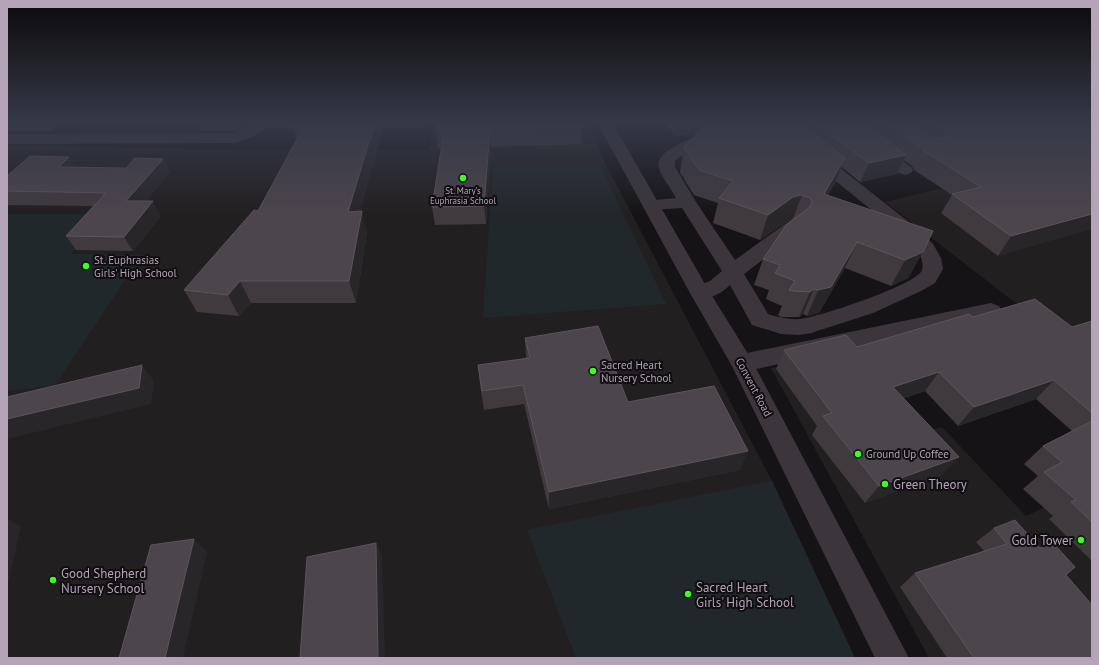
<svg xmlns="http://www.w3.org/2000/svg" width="1099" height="665" viewBox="0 0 1099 665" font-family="'PT Sans',sans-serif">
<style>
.built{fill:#221f21}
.green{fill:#21282b}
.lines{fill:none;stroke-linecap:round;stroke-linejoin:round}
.minor{fill:#3c363c;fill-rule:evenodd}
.tertiary{fill:#3c363c;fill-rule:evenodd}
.wall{fill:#403a3f}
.shaded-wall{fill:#292629}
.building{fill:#4c454c;stroke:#5d545d}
.poi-dot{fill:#3bff21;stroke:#100e10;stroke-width:1.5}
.labels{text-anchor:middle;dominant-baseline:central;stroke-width:4;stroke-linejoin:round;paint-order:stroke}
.far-poi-label{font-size:9px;fill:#b5a3b7;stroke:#100e10}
.poi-label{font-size:11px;fill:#b5a3b7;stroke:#100e10;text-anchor:start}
.street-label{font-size:11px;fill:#b5a3b7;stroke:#100e10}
.near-poi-label{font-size:13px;fill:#b5a3b7;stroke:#100e10;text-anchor:start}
</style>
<rect width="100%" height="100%" fill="#151315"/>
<!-- built -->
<path class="built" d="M435,122H589L602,157L772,481L855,658H7V145L248,150H429Z
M1092,152V362L885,202Z
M846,352L918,434L942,427L1026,516L1092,486V658H929L771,368Z"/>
<!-- green -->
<path class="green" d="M493,167H601L666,304L483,318Z
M7,214H106L71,254L142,255L55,385L7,391Z
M772,481L855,658H576L527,530Z"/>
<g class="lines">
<!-- minor -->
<path class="minor" d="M255,122H426L427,124L425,127L420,128H266L256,135L235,143L7,144V134L234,133L245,129Z
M832,122H849L911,167L913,170L911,173L905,175L899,173Z
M712,132L717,134L720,137L717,140L687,151L675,161V167L696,202L735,260L785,224L792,222L799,224L801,228L799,232L744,274L768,314C778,317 789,320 800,319C820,317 911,286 921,272C924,268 922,261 921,257C915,242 888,224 875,213C853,195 831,177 809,159L807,156L809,153L815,151L821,153L914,226L933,244L941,258L943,269L935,283L921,291L873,313L811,333L799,335L781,334L752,325L730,285C721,294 706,302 693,298L690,293L693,288L710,281L722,271L682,208L652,210L646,209L643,205L646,201L676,198C671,188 662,178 659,168C653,149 699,136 712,132Z
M991,303L999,306L1002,311L999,316L742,372L734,369L730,363L734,357L742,354Z"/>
<!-- tertiary -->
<path class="tertiary" d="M597,122H612L709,291L750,357L909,658H875L732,366L690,293Z"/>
</g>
<!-- wall -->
<path class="wall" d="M7,122H61L51,131H7Z
M197,122H245L241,129L235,131H201Z
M665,122H1092L998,256L941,213L952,195L914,170L912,166L904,160L897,174L860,182L842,167L835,183L828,195L923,252L908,278L891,286L845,268L819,313L807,316L803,314L799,317H781L778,315L782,306L766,299L769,290L754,285L763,259L792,221L785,223L760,240L713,223L718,203L694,195L684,179V177L682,176L680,172L684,147L698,133L675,136Z
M581,127V144L491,147L486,224L435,225L432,207L441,148H438L436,131Z
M294,128L383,130L360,211L367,232L356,303H251L239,316L197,312L184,290L258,211L297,138Z
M163,159L170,172L146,201L161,216L133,251L76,250L66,236L93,206L7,205V176L76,167L126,168Z
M973,317L1072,327L1092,321V561L1049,519L1053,516L1023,489L1038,476L1024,464L1043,446L1072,431L1036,399L958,426L925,391L904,398L942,475L865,503L812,435L817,426L776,369L784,350L857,347Z
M525,338L628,402L740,470L549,509L524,404L484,410L480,385L478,365L526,358Z
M994,528L1040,548L1066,575L1092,658H947L900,587L915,573L984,551L976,542Z"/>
<!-- shaded-wall -->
<path class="shaded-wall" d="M45,122H61L51,131Z
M231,122H245L241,129L235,131Z
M375,122H382L383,130L354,232L348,212Z
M677,122H759L758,124L675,136Z
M490,129L491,147L486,224L484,206Z
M906,155L897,174L860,182L869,163Z
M69,157L78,171L59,167Z
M845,158L835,183L814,219L824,194Z
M163,159L170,172L135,215L126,201Z
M802,195L792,221L785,223L760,240L768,215L793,197Z
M153,201L161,216L133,251L124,237Z
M362,211L367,232L356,303L349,281Z
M1092,214V229L998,256L1011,236Z
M857,242L845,268L819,313L807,316L818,290Z
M923,252L908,278L891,286L905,260Z
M240,281L251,303L239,316L228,295Z
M814,289L803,314L799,317L810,292Z
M142,365L154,381L151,404L7,439V419Z
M939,372L925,391L880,406L893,387Z
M1054,380L1036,399L958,426L974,407Z
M748,451L740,470L549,509V492Z
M959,457L942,475L865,503L879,486Z
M7,518L21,527L7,588Z
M194,539L207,552L183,658H165Z
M376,543L382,556L385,658H378Z"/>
<!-- building -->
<path class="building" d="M297,122H375L348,212L362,211L349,281H240L228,295L184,290L254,210L258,211L303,128H294Z
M437,122H580L581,127L490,129L484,206L432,207L444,131H436Z
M710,122H794L804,127L845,158L824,194L933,231L923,252L905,260L857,242L831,287L818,290L814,289L810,292L792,291L789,290L795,281L775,273L780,265L763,259L787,224L810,207L812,202L810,198L802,195L793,197L768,215L719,198L733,181L699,170L688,154L690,152H687L684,147L707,123Z
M812,122H862L906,155L869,163L816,124Z
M885,122H908L931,137L937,139L944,137L947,133L944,128L935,122H1092V214L1011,236L952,194L981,187L924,151L921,147Z
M30,156L69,157L59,167L126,168L135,158L163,159L126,201H153L124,237L66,236L106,193L7,191V176Z
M1035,299L1072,327L1092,321V413L1054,380L974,407L939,372L893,387L959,457L879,486L823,416L832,413L784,350L846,335L857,347L969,314L973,317Z
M598,326L628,402L714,386L748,451L549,492L523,385L482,391L478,365L530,358L525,338Z
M142,365L139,388L7,419V397Z
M1092,421V522L1071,502L1076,500L1044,472L1062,462L1043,446Z
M1015,520L1040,548L1053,543L1075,567L1066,575L1092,605V658H974L915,573L1007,544L994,528Z
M194,539L165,658H119L151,545Z
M376,543L378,658H300L307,557Z"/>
<!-- sky -->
<linearGradient id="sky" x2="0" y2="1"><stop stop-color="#0c0a0c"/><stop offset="0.57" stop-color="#353946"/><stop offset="1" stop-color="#353946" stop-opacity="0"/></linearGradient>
<rect width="1099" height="215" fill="url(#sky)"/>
<!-- markers -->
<g class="poi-dot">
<circle cx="463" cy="178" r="4"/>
<circle cx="86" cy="266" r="4"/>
<circle cx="593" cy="371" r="4"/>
<circle cx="858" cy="454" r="4"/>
<circle cx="885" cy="484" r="4"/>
<circle cx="1081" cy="540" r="4"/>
<circle cx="53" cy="580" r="4"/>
<circle cx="688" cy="594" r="4"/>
</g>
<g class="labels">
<!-- far-poi labels -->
<g class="far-poi-label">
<text x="463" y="190">St. Mary's<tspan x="463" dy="10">Euphrasia School</tspan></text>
</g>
<!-- poi labels -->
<g class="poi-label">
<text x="94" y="260">St. Euphrasias<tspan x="94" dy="13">Girls' High School</tspan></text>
<text x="601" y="365">Sacred Heart<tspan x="601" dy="13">Nursery School</tspan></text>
<text x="866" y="454">Ground Up Coffee</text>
</g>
<!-- street labels -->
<g class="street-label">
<text transform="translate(754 387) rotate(62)">Convent Road</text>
</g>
<!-- near-poi labels -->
<g class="near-poi-label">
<text x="893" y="484">Green Theory</text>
<text x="1073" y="540" text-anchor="end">Gold Tower</text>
<text x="61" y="573">Good Shepherd<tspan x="61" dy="15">Nursery School</tspan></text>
<text x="696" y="587">Sacred Heart<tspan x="696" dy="15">Girls' High School</tspan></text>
</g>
</g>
<!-- border -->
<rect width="1099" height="665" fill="none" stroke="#b5a3b7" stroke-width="16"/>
</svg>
